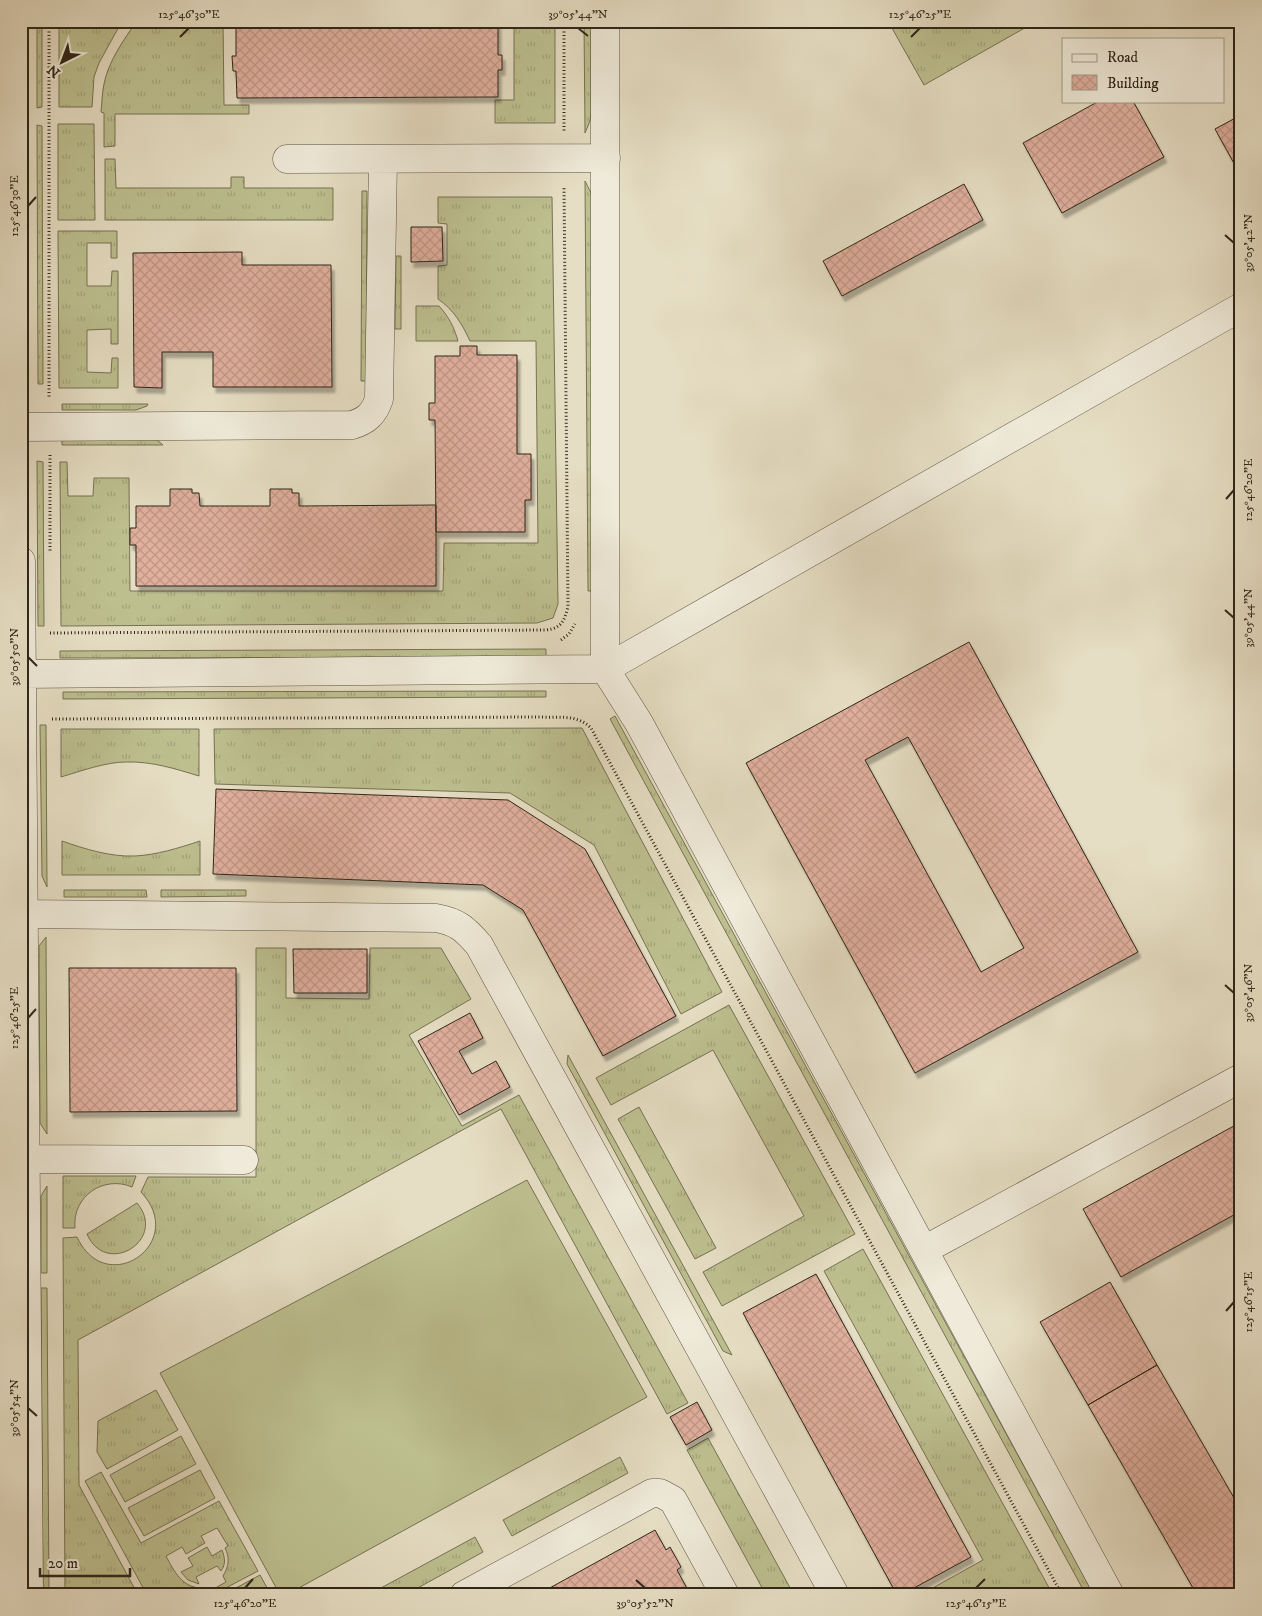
<svg xmlns="http://www.w3.org/2000/svg" width="1262" height="1616" viewBox="0 0 1262 1616" font-family="'IM FELL DW Pica',serif">
<style>
.grass{fill:url(#grass-tufts);stroke:#767254}
.pitch{fill:#bdbf8f;stroke:#767254}
.building{fill:url(#building-cross-hatch);stroke:#2f2619;fill-rule:evenodd;filter:url(#shadow)}
.lines{fill:none;stroke-linecap:round;stroke-linejoin:round}
.street-casing{stroke:#5d5444;stroke-width:29}
.path{stroke:#2f2619;stroke-width:3;stroke-dasharray:1 2.5;stroke-linecap:butt}
.street{stroke:#efead9;stroke-width:28}
.ticks{fill:none;stroke:#2f2619;stroke-width:2}
.neatline{fill:none;stroke:#2f2619;stroke-width:2}
.ticks-label{font-size:12px;text-anchor:middle;fill:#2f2619}
</style>
<defs>
<pattern id="grass-tufts" width="24" height="20" patternUnits="userSpaceOnUse" patternTransform="scale(1.25)"><rect width="24" height="20" fill="#bdbf8f"/><path d="M3 7l-1-3M5 7V3M7 7l1-3M15 17l-1-3M17 17v-4M19 17l1-3" fill="none" stroke="#a3a47b"/></pattern>
<pattern id="building-cross-hatch" width="8" height="8" patternUnits="userSpaceOnUse" patternTransform="scale(1.25)"><rect width="8" height="8" fill="#e0af9d"/><path d="M0 0l8 8M0 8l8-8" fill="none" stroke="#c09687"/></pattern>
<filter id="shadow"><feDropShadow dx="3" dy="5.5" stdDeviation="1" flood-color="#0004"/></filter>
</defs>
<rect width="100%" height="100%" fill="#e6dec4"/>
<filter id="stains"><feTurbulence type="fractalNoise" baseFrequency=".004" numOctaves="4"/><feColorMatrix values="0 0 0 0 .2 0 0 0 0 .09 0 0 0 0 .02 0 0 0 .5 -.17"/></filter>
<radialGradient id="worn" r=".72"><stop offset=".6" stop-color="#630" stop-opacity="0"/><stop offset="1" stop-color="#630" stop-opacity=".3"/></radialGradient>
<!-- grass -->
<path class="grass" d="M37,21H42V107L37,108Z
M59,21H122L99,63L94,77L92,107H59Z
M137,21H223L224,105H249V114H115V146L104,147V113L101,112C102,103 102,93 104,84C108,62 124,39 137,21Z
M514,21H555V123H495V100H514Z
M584,21H591V112L590,121L585,133Z
M888,21H1037L924,85Z
M58,124H94L95,220H58Z
M37,125L42,126L43,384H38Z
M105,159H115L116,188H231V177H244V188H333V220H105Z
M585,181L592,195L595,591H588Z
M362,191H367L366,381H361Z
M438,197H552L558,604L553,618L537,623L61,626L60,462H67L68,496H93L94,478H129L130,591H443L444,543H538L536,341H470C462,324 454,310 438,299V266L447,265V224L438,223Z
M58,231H117V258H111V243H87V286H111L112,271H118V344H111V329L87,330V372L111,373L112,358H118V388H59Z
M396,256H401V329H395Z
M416,306H439C449,317 454,327 458,341H416Z
M62,404H148L147,406L136,410H62Z
M150,438L157,440L163,445H62V439Z
M37,461L43,462L44,626H38Z
M546,649V657L60,658V651Z
M546,691V697L63,699V692Z
M615,716L1094,1595H1086L610,719Z
M40,725H46L47,887L42,876Z
M582,728L722,992L681,1014L594,845L510,793L215,784L214,729Z
M61,729H199V776C176,769 151,761 126,762C106,762 81,771 61,777Z
M62,841C85,849 110,857 135,856C156,855 179,848 200,841V875H62Z
M64,890H146L147,897H64Z
M161,890H246V896L161,897Z
M46,937L47,1134L40,1123L39,946Z
M256,948H286V998L369,999L370,948H441L471,999L409,1035L462,1126L519,1095L688,1403L667,1414L501,1109L78,1340L79,1485L138,1595H65L63,1238L77,1237C106,1300 189,1243 141,1192L148,1177H256Z
M729,1005L855,1234L722,1306L703,1272L804,1216L713,1050L611,1105L596,1078Z
M568,1055L732,1355L723,1351L567,1064Z
M639,1107L716,1248L695,1259L618,1119Z
M63,1176H136L132,1187C104,1175 72,1196 75,1228H63Z
M47,1186V1273H41V1196Z
M137,1203C168,1240 106,1278 87,1234Z
M863,1249L1053,1595H920L983,1560L824,1271Z
M41,1288H47L49,1595H43Z
M156,1390L178,1430L107,1469L97,1452L98,1421Z
M181,1436L196,1464L125,1502L110,1475Z
M708,1438L794,1595H766L687,1450Z
M620,1457L628,1473L512,1536L503,1520Z
M200,1470L215,1498L144,1536L128,1508Z
M101,1472L141,1543L219,1501L258,1571L220,1591L217,1587L226,1582L223,1576C229,1566 230,1558 225,1548L228,1546L217,1528L201,1536L205,1543L186,1554L182,1547L166,1556C174,1571 182,1588 202,1588L205,1593L214,1589L217,1595H147L85,1481Z
M475,1537L483,1552L405,1595H368Z
M207,1547L212,1556L222,1550C225,1558 226,1564 221,1571L217,1566L196,1577L199,1584L188,1580L181,1572L193,1566L188,1558Z
M260,1575L271,1595H223Z"/>
<!-- pitch -->
<path class="pitch" d="M527,1180L647,1397L286,1595H280L160,1373Z"/>
<!-- building -->
<path class="building" d="M498,23V55H502V70H498V97L237,98L236,71H233L232,56H236V24Z
M1099,101H1133L1164,157L1062,213L1023,143Z
M1241,115V176L1215,129Z
M964,184L983,220L842,296L823,261Z
M411,227H442L443,261L411,262Z
M242,252V265H331L332,387H213V352H162V388L134,387L133,253Z
M460,346H477V355H517V454H531V500H525V532H436L435,420H429V403H435V356H460Z
M170,489H192V493H199L200,506H270V489H292V493H299V506L436,505V586H136V545H130V528H136V506H170Z
M969,642L1138,952L915,1073L746,763ZM908,737L1024,948L981,972L865,760Z
M216,789L508,800L585,849L676,1016L603,1056L523,910L483,885L213,874Z
M293,949H367V993H294Z
M69,968H236L237,1111L70,1112Z
M470,1013L483,1038L459,1051L472,1074L496,1061L510,1087L459,1115L418,1041Z
M1241,1122V1211L1121,1277L1083,1209Z
M816,1274L971,1557L901,1595H897L743,1313Z
M1110,1282L1157,1365L1088,1405L1040,1322Z
M1157,1365L1241,1510V1590L1233,1595H1197L1088,1405Z
M697,1402L712,1430L686,1445L670,1417Z
M655,1530L666,1550L670,1547L681,1567L677,1570L689,1592L684,1595H537Z"/>
<g class="lines">
<defs>
<path id="street" d="M605,21V669L639,723L1110,1595
M287,159L606,158
M21,427L352,425C366,421 374,414 379,399L383,159
M21,561L29,1595
M21,674L605,669L1241,307
M21,914L436,918C458,922 465,929 479,945L835,1595
M26,1159L244,1160
M924,1250L1241,1078
M464,1595L652,1493H660L673,1500L725,1595"/>
</defs>
<!-- street casing -->
<use href="#street" class="street-casing"/>
<!-- path -->
<path class="path" d="M49,21V399
M564,21V131
M50,455V552
M50,633L546,630C562,628 564,621 568,607L564,187
M561,640L569,634L575,624
M52,719L540,717C559,718 577,714 591,728L1062,1595"/>
<!-- street -->
<use href="#street" class="street"/>
</g>
<!-- ticks -->
<path class="ticks" d="M578,28L588,36M180,37L189,28M911,37L920,28M28,206L36,197M1225,235L1234,243M1226,499L1234,490M1225,610L1234,618M28,657L37,666M1225,985L1234,993M28,1018L36,1009M1226,1311L1234,1302M28,1408L37,1416M636,1580L645,1588M245,1588L253,1579M976,1588L985,1579"/>
<!-- margin -->
<rect width="1262" height="1616" fill="none" stroke="#e6dec4" stroke-width="55"/>
<!-- legend -->
<rect x="1062" y="38" width="162" height="65" fill="#efead9" stroke="#a29c8c"/>
<rect x="1072" y="54" width="25" height="8" fill="#efead9" stroke="#a29c8c"/>
<text x="1107" y="62" font-size="15" fill="#2f2619">Road</text>
<rect x="1072" y="75" width="25" height="15" fill="url(#building-cross-hatch)" stroke="#a29c8c"/>
<text x="1107" y="88" font-size="15" fill="#2f2619">Building</text>
<!-- north arrow -->
<g transform="translate(62 62) rotate(222)" stroke="#efead9" stroke-width="4" paint-order="stroke">
<path d="M0-4L9 19L0 12L-9 19Z" fill="#2f2619"/>
<text y="-8" font-size="14" font-weight="bold" text-anchor="middle" fill="#2f2619">N</text>
</g>
<!-- scale -->
<path d="M40 1568v8h90v-8" fill="none" stroke="#2f2619" stroke-width="2.5"/>
<text x="48" y="1568" font-size="15" fill="#2f2619" stroke="#efead9" stroke-width="4" paint-order="stroke">20 m</text>
<rect x="28" y="28" width="1206" height="1560" class="neatline"/>
<g class="ticks-label">
<text x="189" y="18">125°46'30"E</text>
<text x="578" y="18">39°05'44"N</text>
<text x="920" y="18">125°46'25"E</text>
<text transform="translate(14 206) rotate(-90)" y="4">125°46'30"E</text>
<text transform="translate(1248 243) rotate(-90)" y="4">39°05'42"N</text>
<text transform="translate(1248 490) rotate(-90)" y="4">125°46'20"E</text>
<text transform="translate(1248 618) rotate(-90)" y="4">39°05'44"N</text>
<text transform="translate(14 657) rotate(-90)" y="4">39°05'50"N</text>
<text transform="translate(1248 993) rotate(-90)" y="4">39°05'46"N</text>
<text transform="translate(14 1018) rotate(-90)" y="4">125°46'25"E</text>
<text transform="translate(1248 1302) rotate(-90)" y="4">125°46'15"E</text>
<text transform="translate(14 1408) rotate(-90)" y="4">39°05'54"N</text>
<text x="245" y="1607">125°46'20"E</text>
<text x="645" y="1607">39°05'52"N</text>
<text x="976" y="1607">125°46'15"E</text>
</g>
<rect width="100%" height="100%" filter="url(#stains)"/>
<rect width="100%" height="100%" fill="url(#worn)"/>
</svg>
